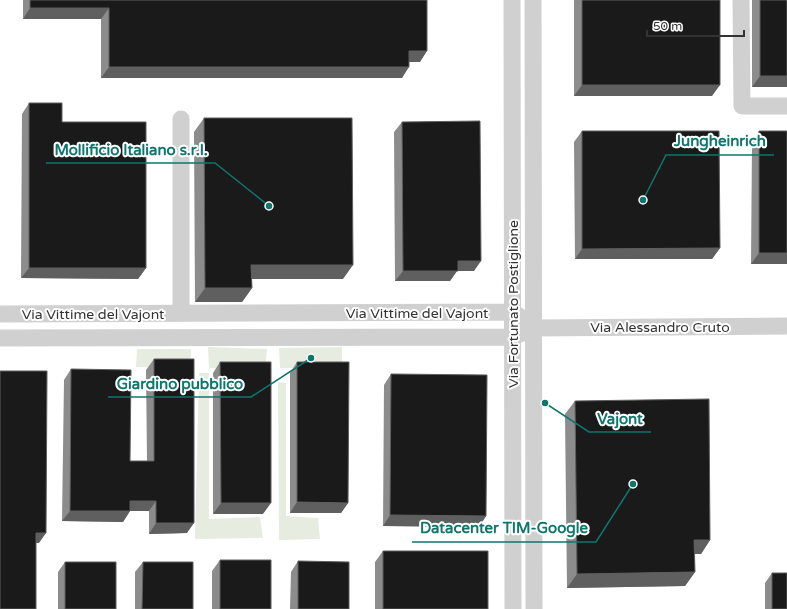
<svg xmlns="http://www.w3.org/2000/svg" width="787" height="609" viewBox="0 0 787 609" font-family="'Varela Round',sans-serif">
<style>
.green{fill:#e6ecdf}
.lines{fill:none;stroke-linecap:round;stroke-linejoin:round}
.minor{stroke:#d0d0d0;stroke-width:17}
.wall{fill:#8c8c8c}
.shaded-wall{fill:#5f5f5f}
.building{fill:#1a1a1a;stroke:#5f5f5f}
.labels{text-anchor:middle;dominant-baseline:central;stroke-width:4;stroke-linejoin:round;paint-order:stroke}
.street-label{font-size:14px;fill:#333;stroke:#fff}
.leader{fill:none;stroke:#0f766e;stroke-width:1.5}
.callout-dot{fill:#0f766e;stroke:#fff;stroke-width:1.5}
.callout-label{font-size:15px;text-anchor:middle;font-weight:bold;fill:#0f766e;stroke:#fff;stroke-width:4;stroke-linejoin:round;paint-order:stroke}
</style>
<rect width="100%" height="100%" fill="#fff"/>
<!-- green -->
<path class="green" d="M208,347L267,349L265,369L209,368Z
M342,347V368H280L279,348Z
M137,349H191L190,368L136,367Z
M199,373H209V519L260,517L263,538L195,539Z
M278,382L286,383V516L318,518L320,539L279,540Z"/>
<g class="lines">
<!-- minor -->
<path class="minor" d="M512,0L513,609
M533,0L534,609
M741,0L742,106H787
M181,119V313
M0,314L513,312L523,319
M0,338L513,337L534,328L787,326"/>
</g>
<!-- wall -->
<path class="wall" d="M23,0H427L420,62H409L402,78H101V19H23Z
M574,0H720L712,96H574Z
M752,0H787V87H752Z
M29,103L62,122L146,268L138,279L21,278L22,114Z
M204,118L343,279H252V288L242,302H195L194,132Z
M402,122L474,271H457L450,281H395L394,132Z
M582,131L720,248L712,259H575L574,142Z
M759,131H787V264H751L752,142Z
M154,359L187,533L149,534V511H130L123,522L62,521L64,380L71,369L130,461H147L146,370Z
M220,362L263,514H213V373Z
M297,362L348,503L341,513H290V373Z
M391,374L486,516L479,527L383,526L384,385Z
M575,401L710,540L701,554H695V572L685,586L567,588L565,414Z
M383,551L488,609H375V562Z
M220,560L271,609H212V571Z
M298,561L349,609H290L291,572Z
M65,562L116,609H58V572Z
M143,562L193,609H135V572Z
M772,573L787,609H765V583Z"/>
<!-- shaded-wall -->
<path class="shaded-wall" d="M30,8H109L101,19H23Z
M409,51H427L420,62H402Z
M109,67H409L402,78H101Z
M760,76H787V87H752Z
M582,85H720L712,96H574Z
M720,248L712,259H575L582,249Z
M759,253H787V264H751Z
M458,261H481L474,271H457L450,281H395L403,271Z
M251,265H353L343,279H242Z
M29,268H146L138,279L21,278Z
M205,288H252L242,302H195Z
M130,501H156L149,511H130L123,522L62,521L70,511Z
M297,502L348,503L341,513H290Z
M221,503H271L263,514H213Z
M390,515L486,516L479,527L383,526Z
M156,523H194L187,533L149,534Z
M36,533H46L39,543H28Z
M694,540H710L701,554H685Z
M695,572L685,586L567,588L577,574Z"/>
<!-- building -->
<path class="building" d="M30,0H427V51H409V67H109V8H30Z
M582,0H720V85H582Z
M760,0H787V76H760Z
M29,103H62V122H146V268H29Z
M204,118H352L353,265H251L252,288H205Z
M480,121L481,261H458V271H403L402,122Z
M582,131H719L720,248L582,249Z
M759,131H787V253H759Z
M154,359H194V523H156V501H130V511H70L71,369L131,370L130,461H154Z
M220,362H271V503H221Z
M297,362H349L348,503L297,502Z
M0,371H47L46,533H36V609H0Z
M391,374L487,375L486,516L390,515Z
M709,399L710,540H694L695,572L577,574L575,401Z
M383,551H488V609H383Z
M220,560H271V609H220Z
M298,561L349,562V609H298Z
M65,562H116V609H65Z
M143,562H193V609H142Z
M772,573H787V609H772Z"/>
<g class="labels">
<!-- street labels -->
<g class="street-label">
<text transform="translate(513 304) rotate(-90)">Via Fortunato Postiglione</text>
<text x="417" y="313">Via Vittime del Vajont</text>
<text x="93" y="314">Via Vittime del Vajont</text>
<text x="660" y="327">Via Alessandro Cruto</text>
</g>
</g>
<!-- callouts -->
<path class="leader" d="M643 200L666 155H774M269 206L215 163H46M311 358L251 397H108M545 403L589 432H651M633 484L596 542H412"/>
<g class="callout-dot">
<circle cx="643" cy="200" r="4"/>
<circle cx="269" cy="206" r="4"/>
<circle cx="311" cy="358" r="4"/>
<circle cx="545" cy="403" r="4"/>
<circle cx="633" cy="484" r="4"/>
</g>
<g class="callout-label">
<text x="720" y="146">Jungheinrich</text>
<text x="131" y="155">Mollificio Italiano s.r.l.</text>
<text x="180" y="389">Giardino pubblico</text>
<text x="620" y="424">Vajont</text>
<text x="504" y="533">Datacenter TIM-Google</text>
</g>
<!-- scale -->
<path d="M647 30v6h97v-6" fill="none" stroke="#333333" stroke-width="2"/>
<text x="653" y="30" font-size="12" fill="#333333" stroke="#ffffff" stroke-width="3" paint-order="stroke">50 m</text>
</svg>
